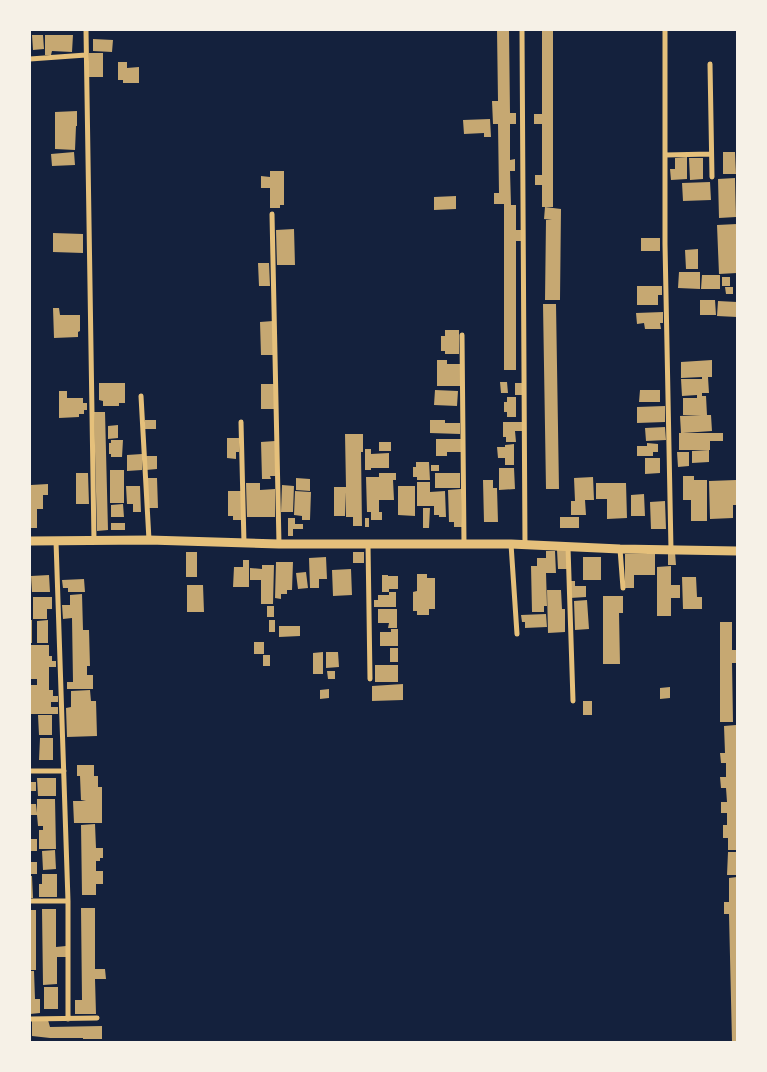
<svg xmlns="http://www.w3.org/2000/svg" width="767" height="1072" viewBox="0 0 767 1072" font-family="'Source Sans 3',sans-serif">
<style>
.building{fill:#c6a872}
.lines{fill:none;stroke-linecap:round;stroke-linejoin:round}
.minor{stroke:#e5c07b;stroke-width:5}
.secondary{stroke:#e5c07b;stroke-width:9}
</style>
<rect width="100%" height="100%" fill="#14213d"/>
<!-- building -->
<path class="building" d="M497,30H509L510,113H516V124H510V160L515,159V171H510L511,205H516V230H521L522,241H516V370H504V204H494V193H499L498,124H493L492,101H498Z
M542,30H553V207H542V185H535V175H542V124H534V114H542Z
M32,35H43L44,49L33,50Z
M45,35H73L72,52L52,51L51,55H45Z
M93,39L113,40L112,52L93,51Z
M89,53H103V77H89Z
M118,62H127V68L139,67V83H123V80H118Z
M77,111V126H76L75,150L55,149V112Z
M490,119L491,137H484V133L464,134L463,120Z
M74,152L75,165L52,166L51,154Z
M723,152H735L736,174H723Z
M687,157V179L671,180L670,169H675V158Z
M689,158H703V179L690,180Z
M270,171H284V205H280V208H270V188H261V176L270,177Z
M735,178L736,217L719,218L718,179Z
M710,182L711,200L683,201L682,183Z
M456,196V209L434,210V197Z
M545,207L561,209L560,300H545L546,220H552L544,219Z
M737,224V273L719,274L717,225Z
M294,229L295,265H277L276,230Z
M53,233L83,234V253L53,252Z
M641,238H660V251H641Z
M698,249V269H686L685,250Z
M258,263H269L270,286H259Z
M679,272H700V289L678,288Z
M702,275H720V289H701Z
M722,277H730V286H722Z
M637,286H662V295H658V305H637Z
M725,287H733V294H726Z
M700,300H715L716,315H700Z
M718,301L737,302V317L717,316Z
M543,304H556L559,489H546Z
M53,308H59L60,315H80V331L78,332V337L54,338Z
M663,312V323H660L661,329H645L644,323L637,324L636,313Z
M273,321L274,355H261L260,322Z
M445,330H459V354H445V351H441V336H445Z
M437,360H447V364H461V386H437Z
M712,360V377H708L709,393H702V396H706L707,415H711L712,431L683,433H723V441H710V450H679V433H681L680,416L701,415H683V398H697V395L682,396L681,379H702V377L681,378V362Z
M500,382H507L508,393H501Z
M99,383H125V403H119V406H103V401L99,400Z
M515,383H523V395H515Z
M261,384H274L275,409H261Z
M435,390L458,391L457,406L434,405Z
M640,390H660V402H639Z
M59,391H67V398H83V403H87V410H84V414H79V417L59,418Z
M507,397H516V417H507V412H504V402H507Z
M665,406V422L637,423V407Z
M94,412H105L108,530L97,531Z
M145,420H156V429H145Z
M430,420H445V423H460V434L430,433Z
M503,422H522V431H515L516,442H506V437H503Z
M118,425V438L108,439V426Z
M665,427L666,440L646,441L645,428Z
M345,434H363V452H361L362,526H353V517H346V492L345,516H334V487H346Z
M227,438H239V452H236V459L227,458Z
M436,439H461V452H447V456H436Z
M111,440H123L122,457H111V454H109V443H111Z
M275,441L276,476H270L271,479H262L261,442Z
M379,442H391V451H379Z
M647,443L658,444V452H653V456H637V446H647Z
M514,444V465H505V458H498L497,447H505V445Z
M365,449H371V454L389,453V468H371V470H365Z
M709,450V462L692,463V451Z
M677,452H689V466L678,467Z
M142,454V470L127,471V455Z
M146,456H157V469L146,470Z
M645,458H660V473L645,474Z
M416,462H429L430,480H417V477H413V467H416Z
M431,465H439V471H431Z
M499,468H514L515,489L499,490Z
M110,470H124V503H110Z
M76,473H88L89,504H76Z
M379,473H396V480H393L394,500H379V512H382V520H371V512H367L366,477H379Z
M435,473H460V488H435Z
M683,476H694V480H707V521H691V500H683Z
M593,477L594,500H585L586,515H571V501H575L574,478Z
M147,478H157L158,508H148Z
M296,478L310,479V491L296,490Z
M483,480H493V488H497L498,522H484Z
M736,480L737,505H733V518L710,519L709,481Z
M417,482H430V492L445,491L446,517H439V515H434V506H417Z
M246,483H260V490L275,489V517H247Z
M596,483H626L627,518L607,519V499H596Z
M48,484V495H43V509H37V528H30L31,485Z
M282,485L294,486L293,512H281Z
M126,486H140L141,512H133V504H127Z
M398,486H415V516L398,515Z
M461,489L462,527H454V522H449L448,490Z
M228,491H242V520H233V516H228Z
M295,491L311,492L310,520H302V516L294,515Z
M644,494L645,516H631V495Z
M665,501L666,529H651L650,502Z
M123,504L124,517H111V505Z
M423,508H430L429,528H423Z
M560,517H579V528H560Z
M288,518H295V524H303V529H293V536H288Z
M365,518H369V527H365Z
M111,523H125V530H111Z
M567,549L568,569H558L557,550Z
M546,551H555L556,573H546L547,606H544V612H532L531,566H537V558H546Z
M186,552H197V577H186Z
M353,552H364V563H353Z
M668,552H675L676,565H668Z
M625,554H655V575H634V588H625Z
M326,557L327,579H319V588H310L309,558Z
M583,557H601V580H583Z
M243,560H249V587H233L234,567H243Z
M276,562H293L292,590H287V594H281V599L275,598Z
M262,565H274L273,604H261V580H250V568L262,569Z
M671,566V585H680V598H671V616H657V567Z
M351,569L352,595L333,596L332,570Z
M306,572L308,588L298,589L296,573Z
M417,574H427V578H435V609H429V615H417V611H413V592L417,591Z
M49,575L50,592H32L31,576Z
M382,575H388V576H398V589H389V592H382Z
M682,577H696L697,597H702V609H683Z
M84,579L85,592H68V588H63L62,580Z
M570,581H575V586H586V597L570,598Z
M187,585H203L204,612H187Z
M547,590H561L562,609H565V632L548,633Z
M389,592H396V607H374V600H378V595H389Z
M82,594L83,630H89L90,666H87V675H93V689H67V682H73L72,618L63,619L62,605H70V595Z
M603,596H623V613H619L620,664H603Z
M33,597H52V609H47V619H33Z
M587,600L589,629L575,630L574,601Z
M267,606H274V617H267Z
M378,609H397V628H388L389,623H378Z
M546,614L547,627L525,628V622H522L521,615Z
M30,620H32V643H30Z
M48,620V643H37V621Z
M269,620H275V632H269Z
M720,622H732V650H737V663H732L733,722H720Z
M279,626H300V636L279,637Z
M391,629H398V646H380V632H391Z
M254,642H264V654H254Z
M31,645H49V656H52V661H56V667H49V690H53V696H58V702H51V707H58V714H30V685H37V679H31Z
M390,648H398V662H390Z
M323,652V674H313V653Z
M326,652H338L339,667L326,668Z
M263,655H270V666H263Z
M375,665H398V682H375Z
M327,671H335V679H328Z
M403,684V700L372,701V686Z
M670,687V698L660,699V688Z
M329,689V698L320,699V690Z
M90,690L91,701H96L97,736L67,737L66,708L71,707V691Z
M583,701H592V715H583Z
M38,715H52V735H39Z
M736,725L737,772V850H728V838H723V825H727V813H721V802H727L726,788H721L720,777H726V763H721L720,753H725L724,726Z
M40,738H53V760H39Z
M77,765H94V776H98V787H102V823H74L73,801H86L81,800L80,776H77Z
M37,778H56V796H38Z
M30,782H36V791H30Z
M37,799H55L56,849H39V830H43V826H38L37,815H30V804H36L37,813Z
M95,824L96,848H103V858H100V861H96V871H103V884H96V895H82L81,825Z
M30,839H37V851H30Z
M55,850L56,869L43,870L42,851Z
M728,852H737V875H727Z
M30,862H37V874H30Z
M42,874H57V897H39V884H42Z
M30,876H32L33,898H30Z
M737,877V1042H732L729,914H724V902H729V878Z
M81,908H95V969H105L106,979H95L96,1014H75V1000H82Z
M42,909H56V947L66,946V957H57V984L43,985Z
M30,910H36V970H30Z
M30,971H34L35,999H40V1013L30,1014Z
M44,987H58V1009H44Z
M32,1020H48L50,1027L102,1026V1039H83V1038H50L32,1036Z"/>
<g class="lines">
<!-- minor -->
<path class="minor" d="M86,30L94,541
M522,30L525,545
M665,30V244L671,550
M30,59L86,55
M710,64L712,177
M665,155L711,154
M272,214L279,544
M462,335L464,544
M141,396L149,540
M241,422L244,543
M56,541L68,901V1019
M368,544L370,679
M511,544L517,634
M568,547L573,701
M620,549L623,588
M30,771H64
M30,901H68
M30,1019L97,1018"/>
<!-- secondary -->
<path class="secondary" d="M30,541L149,540L279,544H511L620,549L737,551"/>
</g>
<!-- border -->
<rect width="767" height="1072" fill="none" stroke="#f6f1e7" stroke-width="62"/>
</svg>
